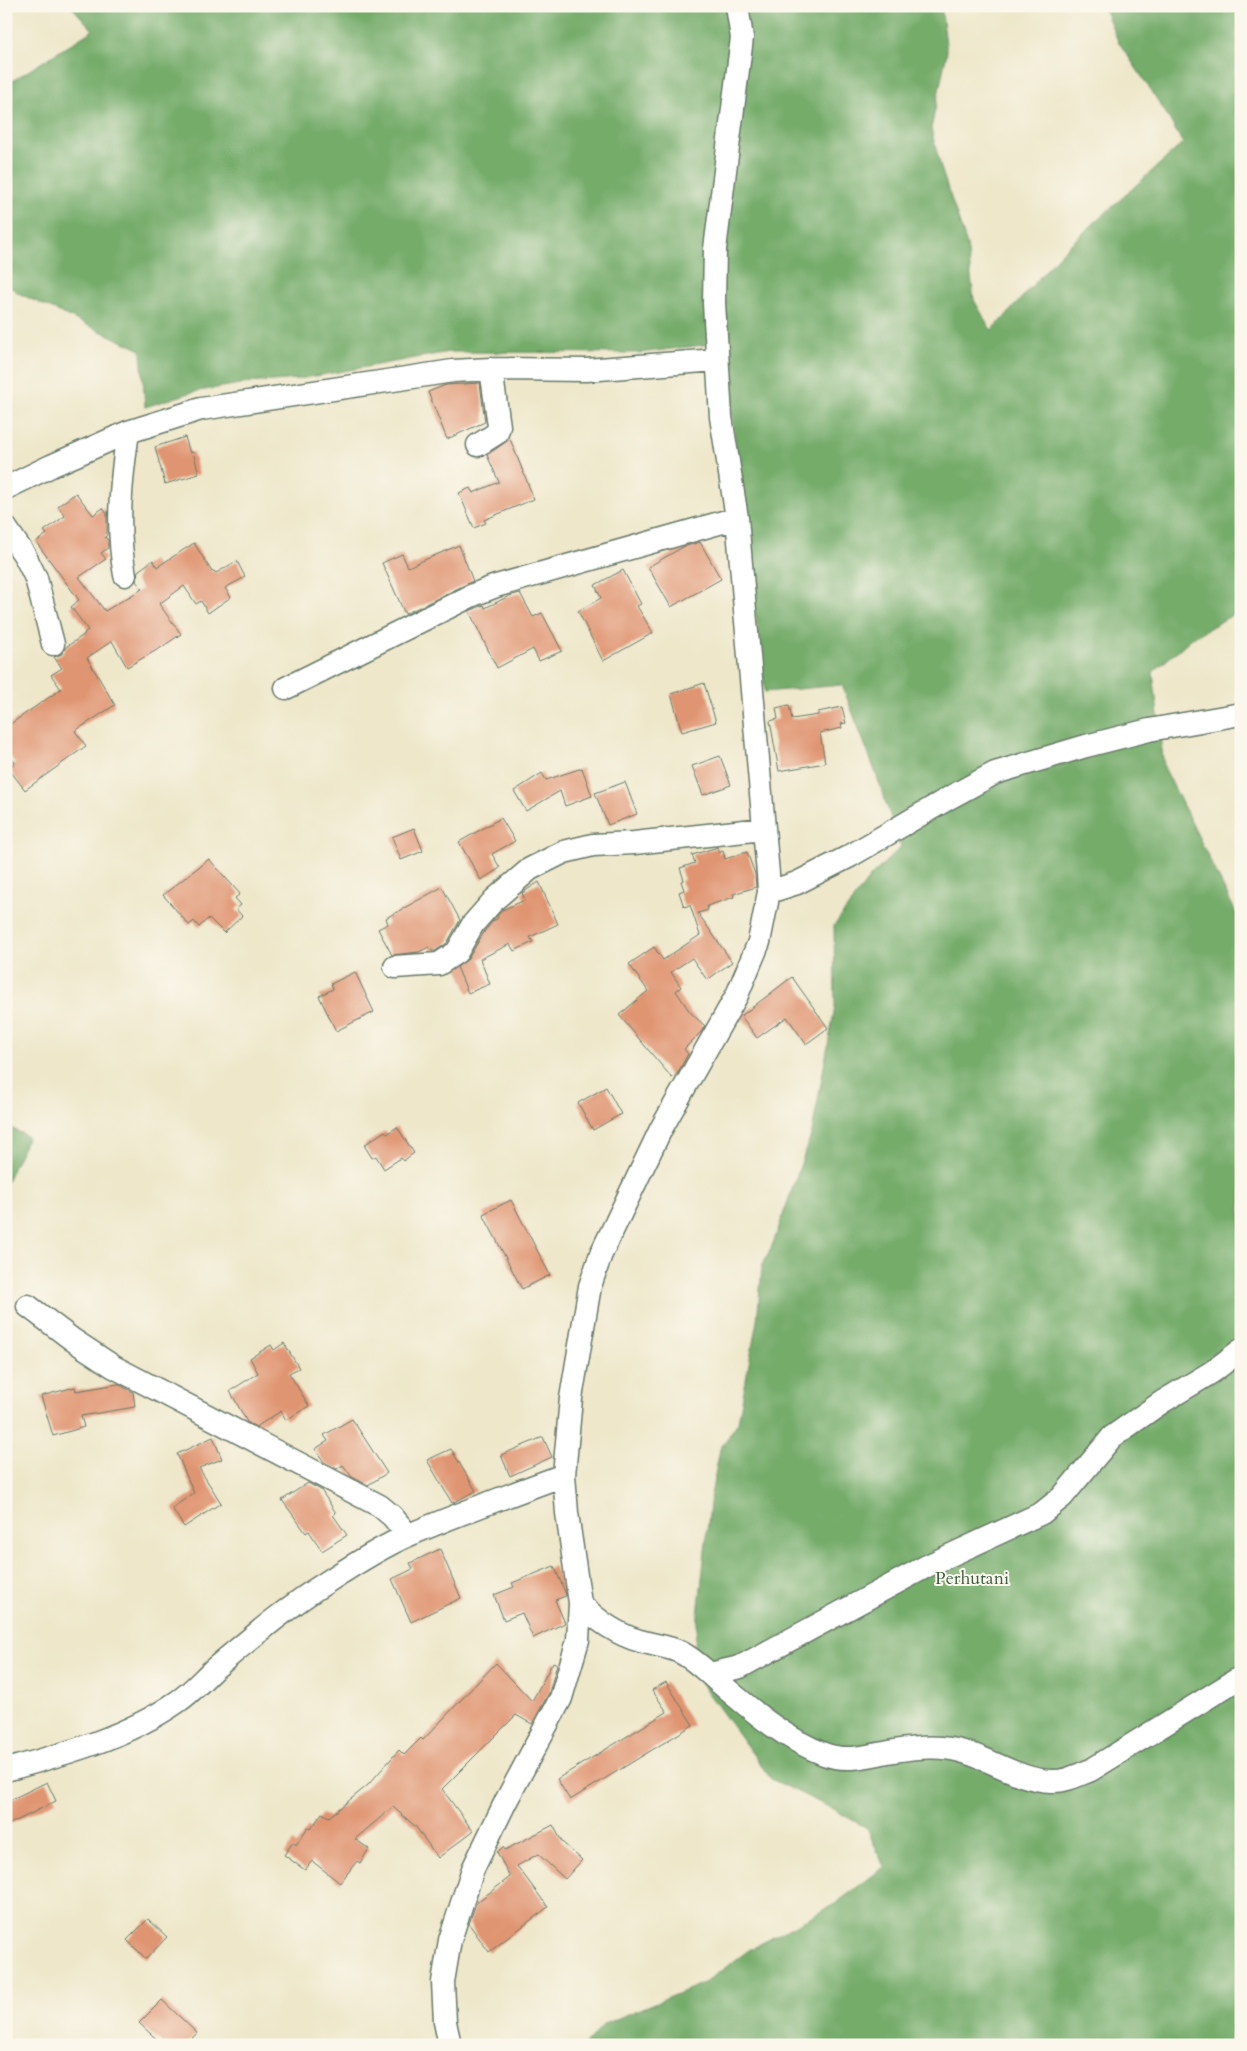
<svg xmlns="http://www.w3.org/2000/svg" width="1247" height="2051" viewBox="0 0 1247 2051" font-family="Cardo,serif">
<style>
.forest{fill:#74ac6a;stroke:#4a744f}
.building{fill:#e09572}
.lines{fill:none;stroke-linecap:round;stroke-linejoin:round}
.minor-casing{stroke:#677868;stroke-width:25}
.minor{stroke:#fff;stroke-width:22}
.labels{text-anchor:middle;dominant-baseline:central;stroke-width:4;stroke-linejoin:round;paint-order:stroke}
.park-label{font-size:18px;fill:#3b6046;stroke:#fbf7ec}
</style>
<rect width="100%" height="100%" fill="#fbf7ec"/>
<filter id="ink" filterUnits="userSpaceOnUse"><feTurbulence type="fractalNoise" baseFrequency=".02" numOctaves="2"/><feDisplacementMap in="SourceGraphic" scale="10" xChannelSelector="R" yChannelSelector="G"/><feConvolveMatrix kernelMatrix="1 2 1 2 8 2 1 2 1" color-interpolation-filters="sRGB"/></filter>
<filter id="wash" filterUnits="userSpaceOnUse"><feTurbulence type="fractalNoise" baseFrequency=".0096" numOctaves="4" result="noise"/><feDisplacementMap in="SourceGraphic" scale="20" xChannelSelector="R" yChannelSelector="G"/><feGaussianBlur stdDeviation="1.12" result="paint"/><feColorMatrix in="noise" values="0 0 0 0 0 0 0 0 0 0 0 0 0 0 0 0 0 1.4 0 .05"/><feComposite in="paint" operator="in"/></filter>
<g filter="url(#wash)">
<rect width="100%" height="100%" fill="#eee7ca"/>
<!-- forest -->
<path class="forest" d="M71,6H941L947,52L931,129L941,168L967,245L974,300L991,330L1003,319L1061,253L1183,143L1164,110L1118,41L1103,6H1241V610L1192,638L1153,672L1164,767L1241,923V2045H585L604,2024L706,1982L749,1950L835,1904L884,1867L867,1828L829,1807L771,1779L692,1671L711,1495L720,1449L738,1422L757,1321L762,1267L774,1241L812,1132L835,1007L834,926L870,877L901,847L875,771L842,685L765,692L726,363L727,342L640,353L449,352L299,379L246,383L193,392L145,407L141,350L18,293L6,283V85L93,30Z
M6,1125L28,1137L6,1183Z"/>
<g id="blocks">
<!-- building -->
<path class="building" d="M480,383L485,422L447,439L428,392L446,385Z
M185,437L190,453L193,452L199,474L165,484L155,447Z
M510,439L534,499L484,520L486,523L474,528L459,493L470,488L473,493L499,482L487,455Z
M76,493L93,515L103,508L107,514V535L105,537L108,540V548L101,553L106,559L79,577L105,611L142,589L136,581L138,571L153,560L157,567L194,543L212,572L214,571L216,573L237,561L245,577L225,588L231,597L208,613L201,601L196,604L184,586L159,604L181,634L162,647L127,667L112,641L87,658L115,705L75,731L86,746L25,790L8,768L15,763L6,751V727L61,689L51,675L62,668L54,657L62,654L66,647L85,634L84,633L88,630L71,607L79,600L36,542L47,534L44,531L65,516L58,506Z
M700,542L721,579L671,607L648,567L683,547Z
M459,545L473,581L405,614L382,563L402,554L408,567Z
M623,570L641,604L637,606L653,633L603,661L578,611L601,598L595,585Z
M520,593L533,617L542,613L562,651L539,661L533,649L497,668L469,611L484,605L485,608L509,596Z
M704,683L716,722L682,732L671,694Z
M789,705L792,719L818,715V712L842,707L846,723L841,724L842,728L820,733L825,763L779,771L770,721L778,719L776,708Z
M720,756L731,785L703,795L692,766Z
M582,768L592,796L565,806L560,791L526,811L514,791L542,773L546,780Z
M625,782L637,814L608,825L595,793Z
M501,818L515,841L492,854L500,868L481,880L459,842Z
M414,828L423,851L401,860L392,837Z
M718,847L719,853L723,851L725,859L747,852L755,874L756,887L733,894L734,897L707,906L708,910L698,913L732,962L707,980L692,958L671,972L681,987L676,991L690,1012L705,1026L701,1032L684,1049L688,1054L677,1074L672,1078L619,1015L648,991L629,964L654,947L663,960L700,935L690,905L684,907L679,892L684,890L681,881L684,880L680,868L695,863L692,855Z
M209,859L240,894L235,898L241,905L236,909L242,916L224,933L209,918L199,927L194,921L189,925L163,895Z
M539,882L558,924L530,937L533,942L514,951L510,944L480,959L490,984L468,993L457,967L468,959L484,932L493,921L498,918L497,916L502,910L525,900L522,893Z
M442,887L460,920L447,943L435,951H432L429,947L419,952L392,955L378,929L388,924L386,918Z
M355,972L374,1012L336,1031L319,996L333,989L331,984Z
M792,977L828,1028L806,1044L787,1017L757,1038L741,1016Z
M606,1087L621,1114L593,1130L578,1103Z
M397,1127L414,1153L403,1161L401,1158L384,1169L376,1156L372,1158L364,1145L385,1131L387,1134Z
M511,1200L550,1275L522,1289L483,1214Z
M284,1343L299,1368L289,1373L309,1406L286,1420L281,1411L256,1427L247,1422L230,1391L258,1373L250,1358L271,1345L274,1350Z
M118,1384L133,1392L135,1407L81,1416L84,1427L53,1436L41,1396L75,1387L76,1391Z
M352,1419L387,1473L368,1485L352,1477L343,1465L337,1469L324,1462L315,1449L328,1441L324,1435Z
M213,1437L222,1459L199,1468L221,1503L184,1527L172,1508L194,1493L177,1454Z
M543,1437L552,1457L510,1476L501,1455Z
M451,1449L476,1491L452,1503L427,1460Z
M308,1483L321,1490L336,1513L333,1515L347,1535L322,1551L309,1531L306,1533L282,1500Z
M440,1549L461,1598L411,1622L392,1579L413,1569L410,1563Z
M554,1566L565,1592L566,1596L555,1600L565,1623L533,1638L522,1613L504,1620L494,1595L514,1587L512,1583Z
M553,1662L557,1664L549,1693L532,1724L516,1715L442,1789L473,1831L438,1858L416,1827L393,1807L355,1839L369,1849L360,1863L357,1861L340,1883L312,1861L305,1870L284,1855L293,1842L296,1845L308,1827L311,1829L322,1813L329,1817L368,1785L399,1750L404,1755L421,1738L423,1740L496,1663L532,1701Z
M666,1682L693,1725L570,1800L557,1779L667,1712L652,1690Z
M47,1782L56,1801L6,1826V1802Z
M553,1825L562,1842L582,1860L565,1879L538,1854L517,1866L548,1907L489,1952L469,1924L476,1903L510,1877L497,1852L503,1847L505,1850Z
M148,1919L167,1937L146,1959L127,1940Z
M162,2000L197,2033L186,2045H163L139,2023Z"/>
</g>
</g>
<g filter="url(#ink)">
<use href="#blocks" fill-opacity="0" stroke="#677868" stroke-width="1"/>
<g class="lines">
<defs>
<path id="minor" d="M478,445L497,433L499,426L491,369
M6,488L51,466L128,432L201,409L453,371L491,369L586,370L717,360
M6,528L25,556L36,578L53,644
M125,575C116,528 121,479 128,432
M286,688L473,595L496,586L737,518
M769,892L797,883L850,856L949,798L995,773L1086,746L1149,730L1241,714
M395,967L439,964L457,952L473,924L495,899L530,869L564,852L593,845L634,843L763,829
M28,1306L73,1340L114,1367L380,1506L392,1516L408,1535
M580,1603C596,1620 618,1635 640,1641C653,1645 668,1646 680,1652C696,1660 708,1673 722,1685C754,1712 785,1739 824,1754C849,1763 870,1755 894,1751C912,1748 933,1746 951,1749C985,1754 1016,1780 1051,1781C1065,1782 1078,1775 1091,1770L1241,1677
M710,1674L740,1667L927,1566L1042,1513L1062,1497L1112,1437L1162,1402L1212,1372L1241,1350
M6,1770C65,1754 127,1737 177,1702C191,1693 202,1680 214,1669C250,1639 287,1607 327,1582C353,1565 381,1547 409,1535C460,1513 512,1494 564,1475
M450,2045L445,2022L443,1982L450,1940L473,1869L506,1801L561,1698L578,1640L580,1603L567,1513L564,1475L571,1398L590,1286L601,1254L661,1129L737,995L759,942L769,892L768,874L737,518L721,417L714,303L715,249L742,38L737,6"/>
</defs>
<!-- minor casing -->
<use href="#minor" class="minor-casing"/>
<!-- minor -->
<use href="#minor" class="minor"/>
</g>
</g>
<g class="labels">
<!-- park labels -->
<g class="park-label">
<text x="972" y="1578">Perhutani</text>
</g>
</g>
<!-- margin -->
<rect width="1247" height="2051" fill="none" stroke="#fbf7ec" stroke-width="25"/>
</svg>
